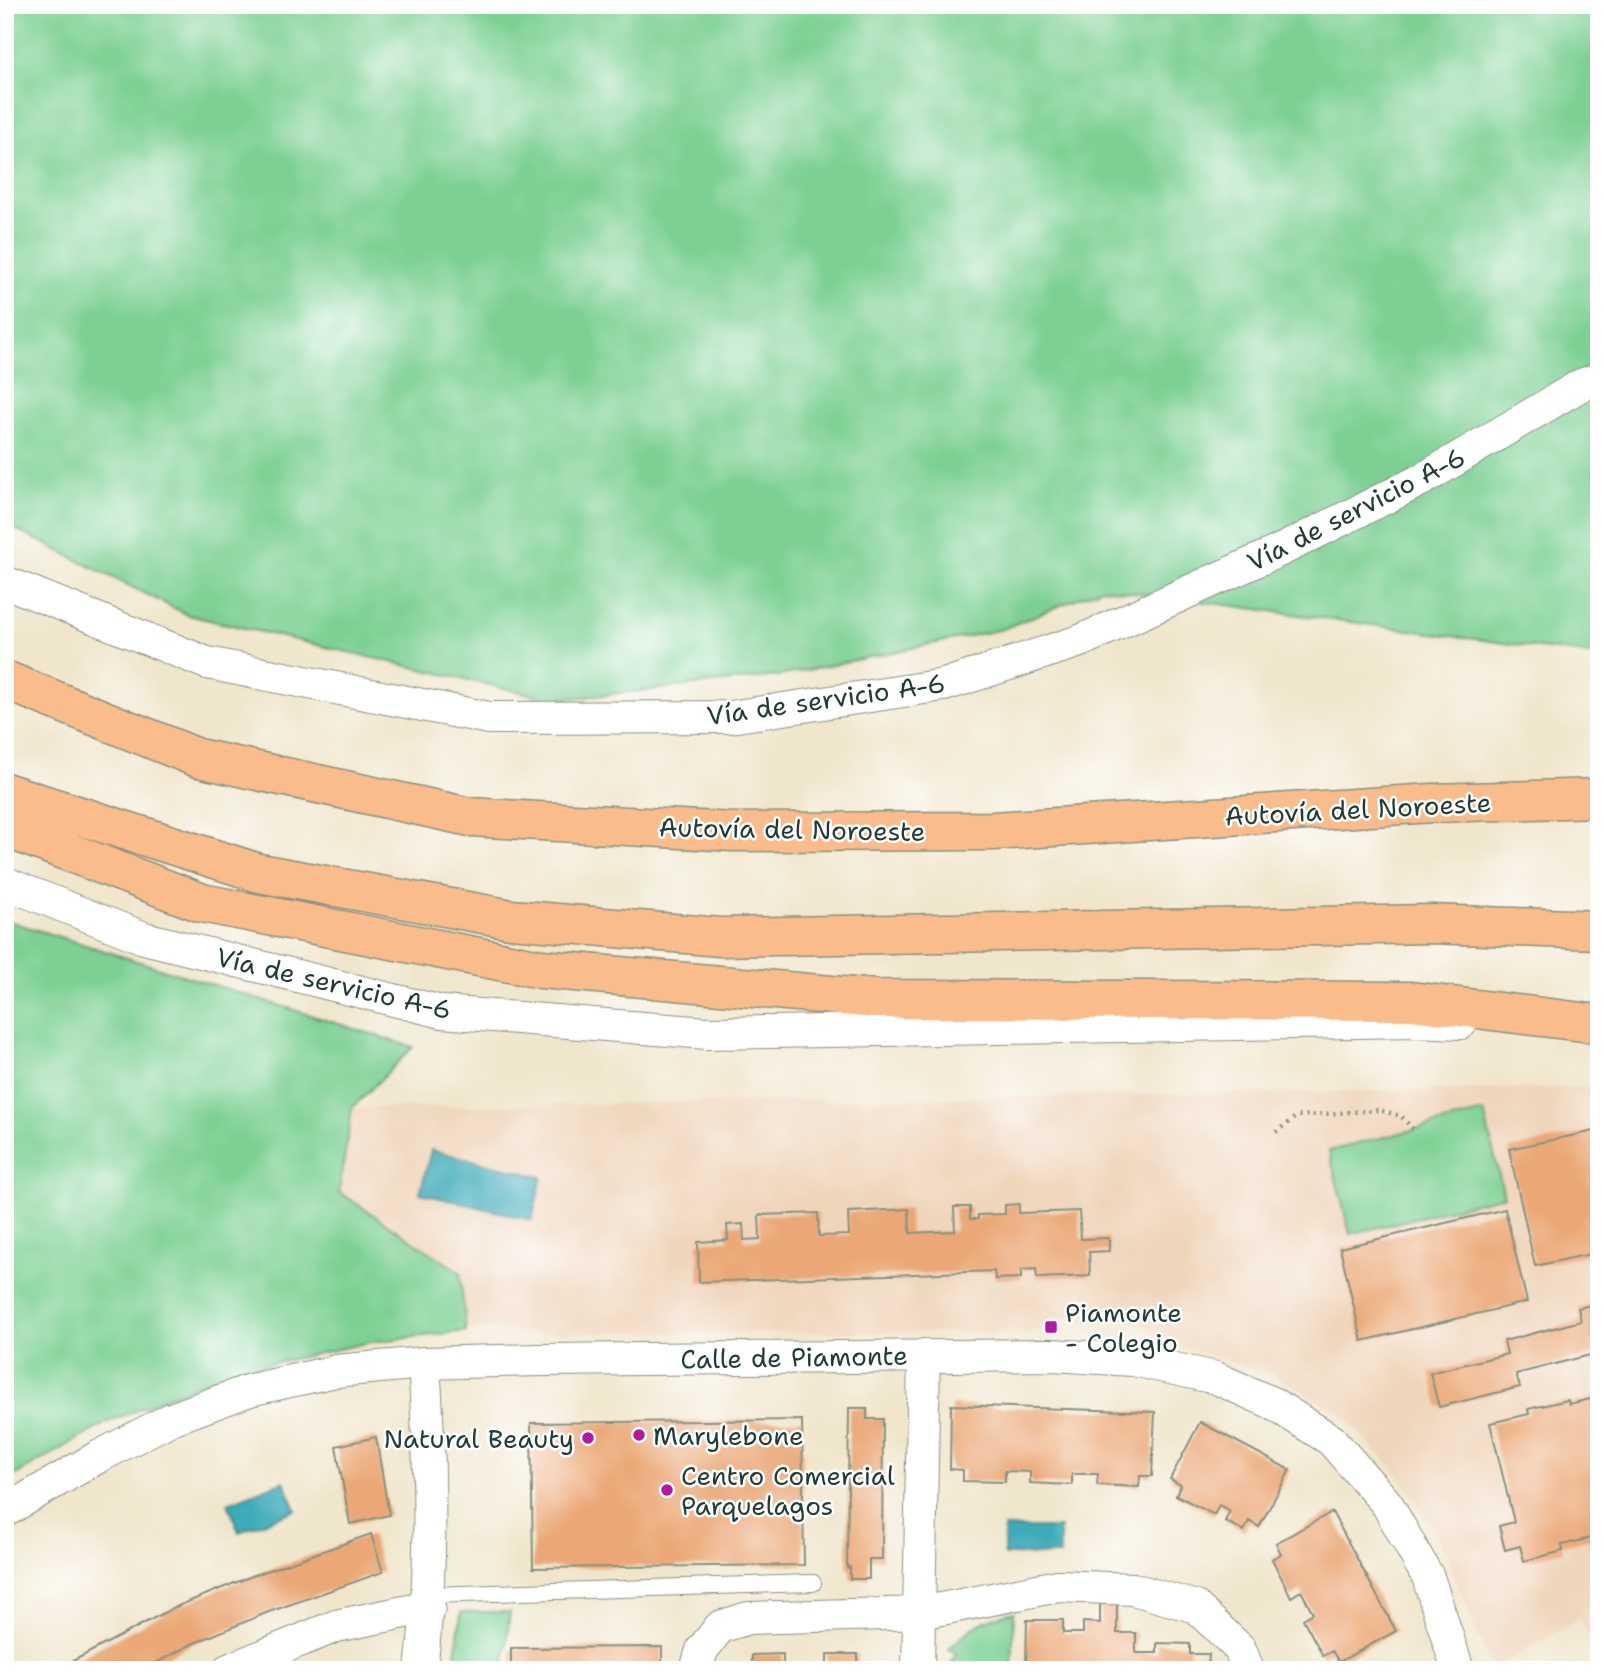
<svg xmlns="http://www.w3.org/2000/svg" width="1604" height="1675" viewBox="0 0 1604 1675" font-family="'Shantell Sans',sans-serif">
<style>
.built{fill:#efd6bb}
.green{fill:#7cd093;stroke:#4e8664;stroke-width:2}
.water{fill:#3cabb9;stroke:#2e7476;stroke-width:2}
.building{fill:#eba876}
.lines{fill:none;stroke-linecap:round;stroke-linejoin:round}
.service-casing{stroke:#889280;stroke-width:18}
.minor-casing{stroke:#889280;stroke-width:34}
.motorway-casing{stroke:#889280;stroke-width:41}
.path{stroke:#889280;stroke-width:4.5;stroke-dasharray:2 5;stroke-linecap:butt}
.service{stroke:#fff;stroke-width:16}
.minor{stroke:#fff;stroke-width:32}
.motorway{stroke:#f9bc8a;stroke-width:38}
.poi-dot{fill:#b5179e;stroke:#fff;stroke-width:2.5}
.labels{text-anchor:middle;dominant-baseline:central;stroke-width:5;stroke-linejoin:round;paint-order:stroke}
.street-label{font-size:26px;fill:#1f3d34;stroke:#fff}
.poi-label{font-size:26px;fill:#1f3d34;stroke:#fff;text-anchor:start}
</style>
<rect width="100%" height="100%" fill="#fff"/>
<filter id="ink" filterUnits="userSpaceOnUse"><feTurbulence type="fractalNoise" baseFrequency=".0143" numOctaves="2"/><feDisplacementMap in="SourceGraphic" scale="14" xChannelSelector="R" yChannelSelector="G"/><feConvolveMatrix kernelMatrix="1 2 1 2 8 2 1 2 1" color-interpolation-filters="sRGB"/></filter>
<filter id="wash" filterUnits="userSpaceOnUse"><feTurbulence type="fractalNoise" baseFrequency=".00686" numOctaves="4" result="noise"/><feDisplacementMap in="SourceGraphic" scale="28" xChannelSelector="R" yChannelSelector="G"/><feGaussianBlur stdDeviation="1.57" result="paint"/><feColorMatrix in="noise" values="0 0 0 0 0 0 0 0 0 0 0 0 0 0 0 0 0 1.4 0 .05"/><feComposite in="paint" operator="in"/></filter>
<g filter="url(#wash)">
<rect width="100%" height="100%" fill="#f0e6cc"/>
<!-- built -->
<path class="built" d="M1599,1087V1634L1590,1639L1580,1619L1492,1670L1443,1547L1397,1472L1340,1413L1272,1374L1161,1341L1132,1313L1049,1318L1035,1332L517,1333L496,1328L466,1331L460,1272L339,1192L352,1108Z"/>
<!-- green -->
<path class="green" d="M5,5H1599V656L1102,588L1003,629L779,676L555,700L188,615L5,524Z
M5,920L413,1047L352,1108L339,1192L460,1272L466,1331L371,1342L223,1374L108,1422L5,1481Z
M1484,1112L1504,1196L1350,1234L1329,1151Z
M461,1612H510L504,1670H454Z
M1014,1612L1012,1670H948L956,1654L949,1649C968,1629 986,1617 1014,1612Z"/>
<!-- water -->
<path class="water" d="M431,1150L542,1177L532,1220L420,1193Z
M284,1481L296,1510L239,1532L228,1503Z
M1004,1528H1060V1555H1004Z"/>
<g id="blocks">
<!-- building -->
<path class="building" d="M1599,1130V1252L1535,1266L1509,1149Z
M1019,1204V1213L1079,1211L1081,1239L1109,1238V1251L1089,1252L1090,1276L1037,1278L1036,1269L1021,1270V1278L995,1279L994,1271L699,1282L698,1242L728,1240L727,1225L743,1224L744,1240L760,1239L759,1215L818,1213L819,1236L849,1235L848,1212L909,1209L910,1233L955,1231L954,1207H970V1219H978V1215L1005,1214V1205Z
M1505,1209L1527,1302L1362,1341L1340,1248Z
M1599,1303V1341L1591,1342L1594,1354L1516,1374L1520,1387L1439,1407L1430,1373L1507,1354L1504,1341L1581,1321L1578,1308Z
M1599,1397V1536L1562,1545L1563,1551L1524,1561L1520,1546L1505,1550L1499,1526L1514,1522L1490,1423L1529,1414L1528,1409L1568,1400L1569,1404Z
M951,1405L1155,1412L1152,1476H1140L1139,1487L1097,1485L1098,1474H1072V1485L1030,1483V1472L1005,1471V1482L963,1481V1470L950,1469Z
M849,1408H867V1419H883L882,1559H869V1579H850V1567L847,1568Z
M802,1420L804,1565L533,1568L531,1423Z
M1200,1422L1290,1470L1259,1527L1249,1521L1244,1531L1225,1521L1230,1511L1219,1505L1214,1515L1176,1495L1181,1485L1170,1479Z
M376,1437L389,1515L350,1524L336,1446Z
M1332,1512L1396,1631L1339,1662L1332,1651L1323,1656L1303,1619L1313,1613L1301,1591L1291,1597L1272,1559L1281,1554L1276,1543Z
M371,1534L383,1572L266,1613L192,1644L143,1670H56L173,1608L252,1576Z
M1100,1603L1117,1604V1633H1136V1653H1157V1643L1190,1644V1654H1209L1208,1670H1026L1027,1620H1063V1633H1083V1622L1100,1623Z
M662,1647V1670H511V1648Z
M783,1654V1670H752V1655Z
M827,1654H858V1670H827Z"/>
</g>
</g>
<g filter="url(#ink)">
<use href="#blocks" fill-opacity="0" stroke="#889280" stroke-width="2"/>
<g class="lines">
<defs>
<path id="service" d="M429,1595L813,1583"/>
<path id="minor" d="M5,582L207,663L489,718L730,717L944,685L1080,641L1285,548L1423,479L1581,385L1599,379
M5,883L144,938L442,1012L707,1033L1416,1021L1461,1023
M5,1511L98,1457L171,1419L250,1390L336,1371L424,1363L542,1360L1052,1355L1133,1360L1216,1378L1272,1403L1331,1440L1387,1504L1428,1577L1458,1670
M228,1670L336,1626L429,1607
M421,1670C433,1568 431,1465 424,1363
M696,1670L702,1650L720,1627L748,1618L921,1613L1058,1586L1133,1589L1196,1607L1240,1649L1248,1670
M918,1670L924,1355"/>
<path id="motorway" d="M5,680L198,758L470,817L733,832L993,831L1433,803L1599,798
M5,792L259,873L511,919L720,937L1432,924L1599,930
M5,814L19,833L202,903L541,969L876,999L1411,1001L1599,1024"/>
</defs>
<!-- service casing -->
<use href="#service" class="service-casing"/>
<!-- minor casing -->
<use href="#minor" class="minor-casing"/>
<!-- motorway casing -->
<use href="#motorway" class="motorway-casing"/>
<!-- path -->
<path class="path" d="M1276,1132L1297,1116L1379,1110L1401,1116L1414,1130"/>
<!-- service -->
<use href="#service" class="service"/>
<!-- minor -->
<use href="#minor" class="minor"/>
<!-- motorway -->
<use href="#motorway" class="motorway"/>
</g>
</g>
<!-- markers -->
<g class="poi-dot">
<rect x="1044" y="1320" width="14" height="14" rx="3.5"/>
<circle cx="639" cy="1435" r="7"/>
<circle cx="588" cy="1438" r="7"/>
<circle cx="667" cy="1490" r="7"/>
</g>
<g class="labels">
<!-- street labels -->
<g class="street-label">
<text transform="translate(1356 509) rotate(-27)">Vía de servicio A-6</text>
<text transform="translate(826 699) rotate(-8)">Vía de servicio A-6</text>
<text transform="translate(1358 809) rotate(-3)">Autovía del Noroeste</text>
<text transform="translate(792 829) rotate(1)">Autovía del Noroeste</text>
<text transform="translate(334 983) rotate(13)">Vía de servicio A-6</text>
<text transform="translate(794 1357) rotate(-1)">Calle de Piamonte</text>
</g>
<!-- poi labels -->
<g class="poi-label">
<text x="1065" y="1312">Piamonte<tspan x="1065" dy="30">- Colegio</tspan></text>
<text x="653" y="1435">Marylebone</text>
<text x="574" y="1438" text-anchor="end">Natural Beauty</text>
<text x="681" y="1475">Centro Comercial<tspan x="681" dy="30">Parquelagos</tspan></text>
</g>
</g>
<!-- margin -->
<rect width="1604" height="1675" fill="none" stroke="#fff" stroke-width="28"/>
</svg>
